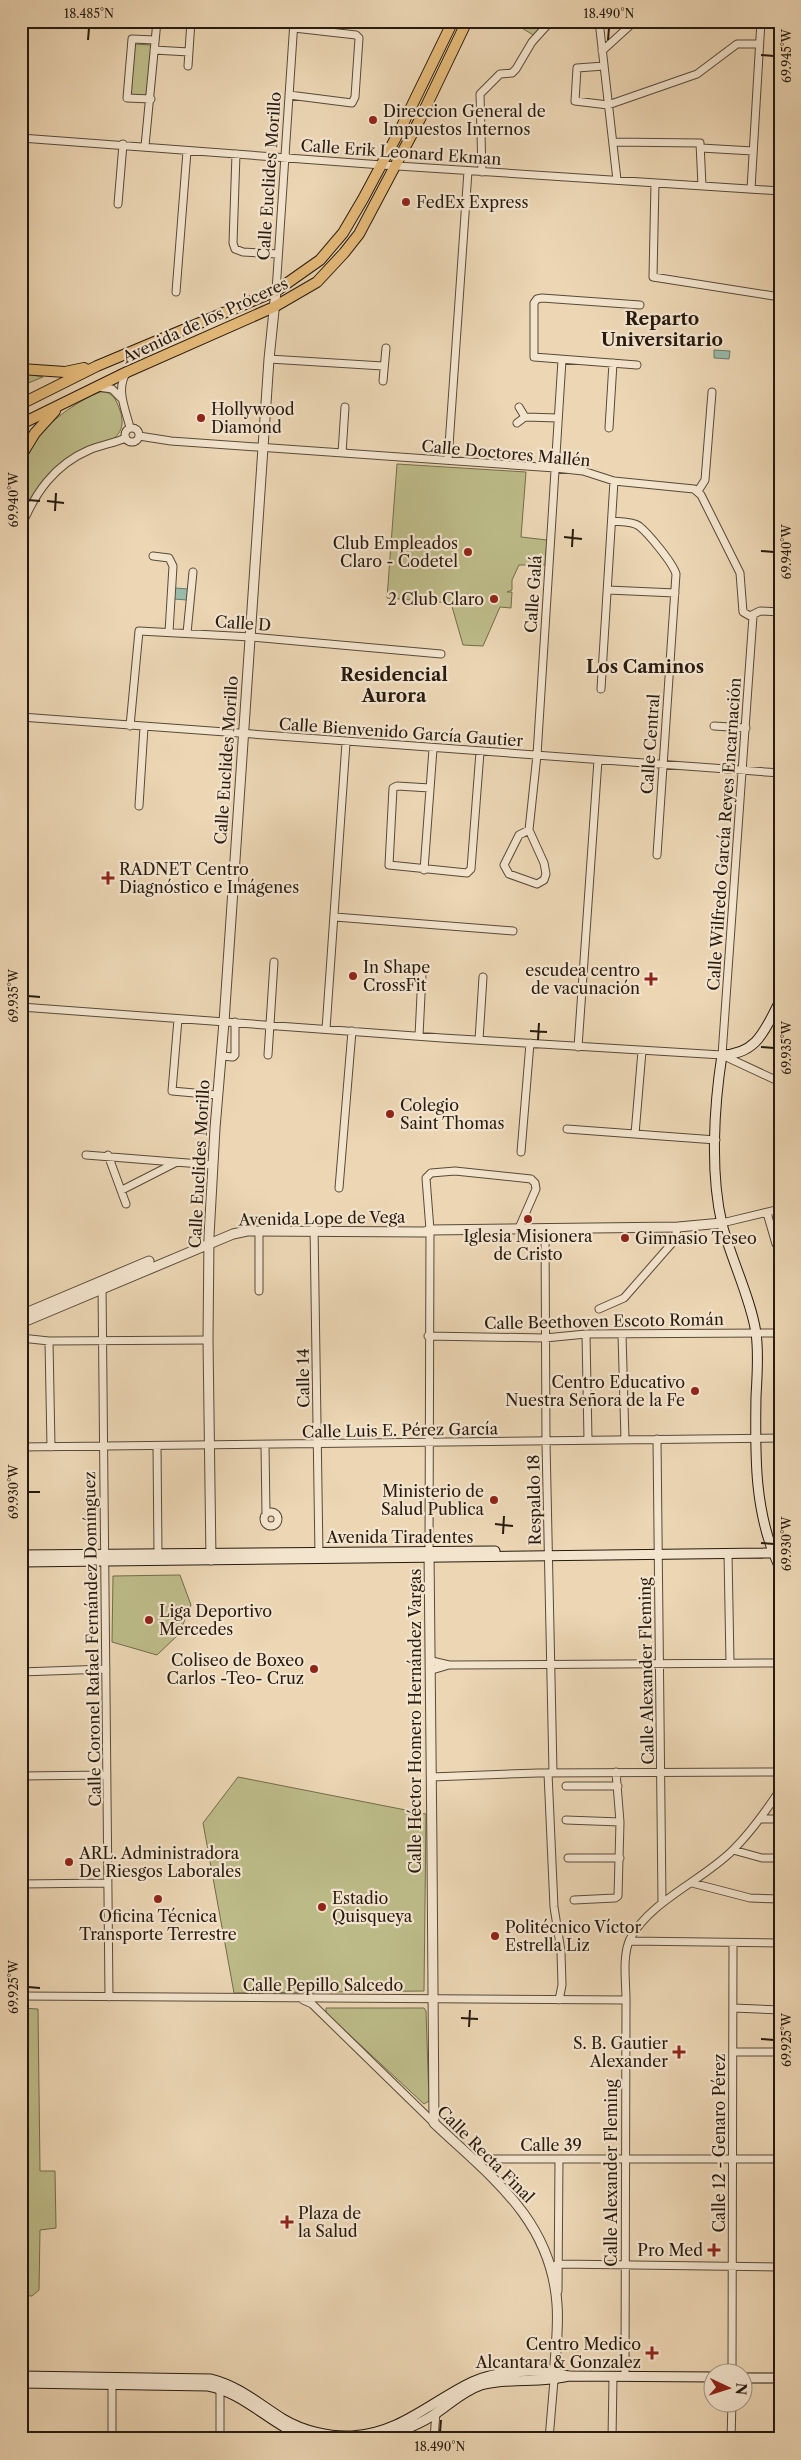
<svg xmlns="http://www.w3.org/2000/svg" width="801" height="2460" viewBox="0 0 801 2460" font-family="'Libre Caslon Text',serif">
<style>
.green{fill:#bdbc89;stroke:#726c4c}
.water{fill:#99baa9;stroke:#6b7a6b}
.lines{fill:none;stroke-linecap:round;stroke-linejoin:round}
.minor-casing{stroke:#584a38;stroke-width:9}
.tertiary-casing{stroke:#584a38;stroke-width:11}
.secondary-casing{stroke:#271b0f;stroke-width:11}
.primary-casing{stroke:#271b0f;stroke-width:12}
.minor{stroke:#f3e4ce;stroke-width:7}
.tertiary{stroke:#f3e4ce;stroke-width:9}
.secondary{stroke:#f3e4ce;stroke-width:9}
.primary{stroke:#e6bb7a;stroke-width:10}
.ticks{fill:none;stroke:#271b0f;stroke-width:2}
.poi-dot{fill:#8f2418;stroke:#f3e4ce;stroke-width:2}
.labels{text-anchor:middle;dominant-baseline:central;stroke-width:4.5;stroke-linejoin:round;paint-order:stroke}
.poi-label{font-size:16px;fill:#271b0f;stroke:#f3e4ce;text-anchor:start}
.street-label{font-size:16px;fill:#271b0f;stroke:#f3e4ce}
.neighbourhood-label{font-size:18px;font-weight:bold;fill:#271b0f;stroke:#f3e4ce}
.neatline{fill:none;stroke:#271b0f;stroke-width:2}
.ticks-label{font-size:12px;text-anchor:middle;fill:#271b0f}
</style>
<rect width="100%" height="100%" fill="#ecd6b4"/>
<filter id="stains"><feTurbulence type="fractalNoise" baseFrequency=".004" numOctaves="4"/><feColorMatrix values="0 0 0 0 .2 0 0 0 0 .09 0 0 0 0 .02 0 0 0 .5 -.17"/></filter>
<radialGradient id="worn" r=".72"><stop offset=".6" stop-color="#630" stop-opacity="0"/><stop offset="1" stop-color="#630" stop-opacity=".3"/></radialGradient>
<!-- green -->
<path class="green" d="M510,21H549L535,36Z
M134,44L152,45L148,96L131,95Z
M21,373L43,377L21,386Z
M100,392C109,392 113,394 117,403C139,449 84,445 59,465C51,472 29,512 21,524C21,505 19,485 21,466C25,437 75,401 100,392Z
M397,464L526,472L521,537L547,540L545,565H519L512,580V590L507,592H512L511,608L500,607L483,646L463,645L451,603L387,598Z
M180,1575L191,1605L179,1634L157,1655L112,1642L113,1576Z
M238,1777L426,1814L424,1991L234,1993L203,1823Z
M21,2008L38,2009L40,2171H55L56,2228L40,2230L39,2290L32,2296L21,2295Z
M326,2008H424L426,2011L429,2101L424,2104L326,2013Z"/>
<!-- water -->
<path class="water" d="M714,350L730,351L729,359L714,358Z
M175,588L188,589L187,600L174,599Z"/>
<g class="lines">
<defs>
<path id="minor" d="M599,21L617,180
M154,50L189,52
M602,51L635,21
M188,66L191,21
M604,66L577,68L575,101L608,105L697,74L737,44H759
M289,95L352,103L355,97L359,38L356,35L294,28
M151,99L127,98L132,39L155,40
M21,138L382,165L780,191
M613,142L700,143L702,186
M145,146L157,21
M701,148L753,151
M236,154L233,243L235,249L243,252L278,254
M482,172L480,94L500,74L512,73L516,69L532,42L551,21
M655,183L653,277L780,297
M751,189L761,21
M118,204L123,144
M276,291L294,21
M176,292L187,151
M269,359L383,366
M637,365L534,357V303L537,299L542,298L640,305
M127,372C115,389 126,410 130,428
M383,381L386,348
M99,387L112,389L122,399
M519,407L525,417
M517,423L525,417L558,418
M609,428L613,363
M125 435a7 7 0 1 1 14 0a7 7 0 1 1-14 0Z
M139,436L171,441L555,468L583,471L614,481L694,489L701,495L740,573L743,612L750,616L760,611L780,612
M342,453L345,407
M448,460L468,171
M698,491L705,480L712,392
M612,521C620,522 632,521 639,526C648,533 673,563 676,574L657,855
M21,527C35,493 54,465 89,450C101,445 114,443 126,438
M153,556L169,558L173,566L169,632
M608,590L675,593
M187,633L193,572
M601,689L614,481
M21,717L780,773
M130,726L139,631L251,637L441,654
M714,726L746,728
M430,788L397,786L393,788L389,865L467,873L471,869L480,752
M139,806L144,727
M529,830L544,863L546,874L544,880L537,884L509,874L504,865L519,835L529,830L537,755L562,360
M424,870L433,749
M335,917L513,931
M21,1007L442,1038L722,1055L780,1082
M178,1019L172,1091L217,1095
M326,1029L346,743
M419,1036L422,974
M479,1040L483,977
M578,1047L598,760
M268,1055L274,962
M722,1055L753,616
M221,1056L233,1057L235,1055V1022
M567,1129L716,1140
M635,1134L642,1051
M521,1152L530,1043
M86,1155L213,1165
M108,1155L126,1204
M339,1188L352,1031
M122,1190L175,1163
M767,1213L776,1244L780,1247
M722,1223L780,1209
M314,1226L319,1556
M545,1228L546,1442L553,1772
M259,1231V1291
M102,1285L109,1997
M599,1309L624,1298L673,1242L678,1227
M586,1334L588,1440
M622,1334L625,1440
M428,1336L545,1338L586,1334L780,1333
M21,1338L49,1341L208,1340
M49,1341L51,1447
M657,1439L662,1902
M265,1445L266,1514
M157,1446L158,1554
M21,1447L780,1438
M264 1519a7 7 0 1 1 14 0a7 7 0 1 1-14 0Z
M429,1551L430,1230L426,1178L431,1173L455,1171L531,1179L535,1183L536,1189L519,1228
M728,1553L730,1663
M432,1661L449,1665L780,1663
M432,1670L449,1665
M21,1672L106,1669
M548,1773L554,1907L561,1951L562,1985L559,2000
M21,1776L107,1775
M431,1777L538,1773L780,1772
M566,1786H618
M760,1819H780
M566,1820L620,1822
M733,1850L762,1858H780
M568,1858H620
M692,1883L750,1898L780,1899
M21,1884L108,1883
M574,1900L615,1898L618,1896L620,1822L616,1772
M630,1941L780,1943
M21,1996L626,2000
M303,2000L312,2004L434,2123
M733,2008L780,2010
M733,2052H780
M472,2159H780
M550,2267L559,2264L780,2267
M558,2291L559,2159
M732,2372L733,1944
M625,2376L626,2000C626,1982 622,1956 630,1939C650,1901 702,1881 733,1850C751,1832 766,1811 780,1790
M112,2381V2439
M220,2387V2439
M434,2439L436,2412
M549,2439L554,2380
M612,2439L613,2377
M648,2439H678
M731,2439L732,2402"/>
<path id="tertiary" d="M21,1315L149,1261
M21,1323L233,1234L247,1231L425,1232L430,1230L678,1227L722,1223
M429,1551C432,1742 432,1932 434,2123C490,2176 551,2219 557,2304C559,2329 555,2355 554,2380
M211,1560L208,1340L209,1236L215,1128L224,1022L269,359L276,291"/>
<path id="secondary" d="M780,1001C765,1029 758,1054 722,1055C714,1106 710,1173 722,1224C731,1259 751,1299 756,1333C759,1354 757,1376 756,1397C755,1455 754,1515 780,1568
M21,1555L495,1551
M21,1562L772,1553
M21,2376L211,2379C239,2386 259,2404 283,2419C303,2431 329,2437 352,2436C399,2434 432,2401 472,2382C499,2369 541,2369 569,2376L714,2377
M744,2378H780
M21,2383L208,2386C247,2393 274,2429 312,2439
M379,2439C397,2433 419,2425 435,2414C450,2404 463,2391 481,2385C510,2377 540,2384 569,2376"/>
<path id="primary" d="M21,369L65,372L84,368
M21,404L97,366L276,291L320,260L343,233L363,199L401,128L453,21
M21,424L127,372L274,307L317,282L344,253L359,234L420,119L467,21
M21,456L35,433L55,411"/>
</defs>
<!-- minor casing -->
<use href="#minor" class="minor-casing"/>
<!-- tertiary casing -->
<use href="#tertiary" class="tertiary-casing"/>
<!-- secondary casing -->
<use href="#secondary" class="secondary-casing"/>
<!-- primary casing -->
<use href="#primary" class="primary-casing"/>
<!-- minor -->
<use href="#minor" class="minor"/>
<!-- tertiary -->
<use href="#tertiary" class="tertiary"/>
<!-- secondary -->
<use href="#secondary" class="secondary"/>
<!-- primary -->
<use href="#primary" class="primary"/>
</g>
<!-- ticks -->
<path class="ticks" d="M88,40L89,28M608,40L609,28M761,55L774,56M28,500L40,501M47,501L64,503M55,511L56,493M564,537L582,539M572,547L573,529M761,551L774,552M28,996L40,997M530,1031L547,1032M538,1040L539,1023M761,1047L774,1048M28,1492H40M495,1524L513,1526M503,1534L504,1516M761,1543L774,1544M28,1987L40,1988M461,2018L478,2019M469,2027L470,2010M761,2039L774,2040M440,2432L441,2420"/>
<!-- markers -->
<g class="poi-dot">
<circle cx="373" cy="120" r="5"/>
<circle cx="406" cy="202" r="5"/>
<circle cx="201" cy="418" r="5"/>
<circle cx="468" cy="552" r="5"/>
<circle cx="494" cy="599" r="5"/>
<path d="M105.5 870.5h5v5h5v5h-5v5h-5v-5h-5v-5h5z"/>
<circle cx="353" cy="976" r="5"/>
<path d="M648.5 971.5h5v5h5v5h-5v5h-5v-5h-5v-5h5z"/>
<circle cx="390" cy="1114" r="5"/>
<circle cx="528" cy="1219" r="5"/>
<circle cx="625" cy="1238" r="5"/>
<circle cx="695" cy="1391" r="5"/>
<circle cx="494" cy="1500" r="5"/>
<circle cx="149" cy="1620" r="5"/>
<circle cx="314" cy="1669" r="5"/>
<circle cx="69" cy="1862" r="5"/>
<circle cx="158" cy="1899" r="5"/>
<circle cx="322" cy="1907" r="5"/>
<circle cx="495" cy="1936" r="5"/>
<path d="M676.5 2044.5h5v5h5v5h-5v5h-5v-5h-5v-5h5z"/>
<path d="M284.5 2214.5h5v5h5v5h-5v5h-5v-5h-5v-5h5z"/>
<path d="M711.5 2242.5h5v5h5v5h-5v5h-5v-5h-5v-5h5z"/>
<path d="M649.5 2345.5h5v5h5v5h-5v5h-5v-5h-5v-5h5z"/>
</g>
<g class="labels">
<!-- poi labels -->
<g class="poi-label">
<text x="383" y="111">Direccion General de<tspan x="383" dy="18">Impuestos Internos</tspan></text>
<text x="416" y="202">FedEx Express</text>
<text x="211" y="409">Hollywood<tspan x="211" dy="18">Diamond</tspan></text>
<text x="458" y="543" text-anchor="end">Club Empleados<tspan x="458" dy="18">Claro - Codetel</tspan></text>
<text x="484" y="599" text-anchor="end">2 Club Claro</text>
<text x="119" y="869">RADNET Centro<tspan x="119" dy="18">Diagnóstico e Imágenes</tspan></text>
<text x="363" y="967">In Shape<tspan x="363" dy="18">CrossFit</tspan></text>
<text x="640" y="970" text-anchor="end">escudea centro<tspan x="640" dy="18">de vacunación</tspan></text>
<text x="400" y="1105">Colegio<tspan x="400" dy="18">Saint Thomas</tspan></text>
<text x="528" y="1236" text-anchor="middle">Iglesia Misionera<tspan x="528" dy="18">de Cristo</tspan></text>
<text x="635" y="1238">Gimnasio Teseo</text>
<text x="685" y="1382" text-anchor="end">Centro Educativo<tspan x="685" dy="18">Nuestra Señora de la Fe</tspan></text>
<text x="484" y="1491" text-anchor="end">Ministerio de<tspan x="484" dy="18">Salud Publica</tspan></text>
<text x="159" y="1611">Liga Deportivo<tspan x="159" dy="18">Mercedes</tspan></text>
<text x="304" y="1660" text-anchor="end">Coliseo de Boxeo<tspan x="304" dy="18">Carlos -Teo- Cruz</tspan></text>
<text x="79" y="1853">ARL. Administradora<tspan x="79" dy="18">De Riesgos Laborales</tspan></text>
<text x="332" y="1898">Estadio<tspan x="332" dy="18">Quisqueya</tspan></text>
<text x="158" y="1916" text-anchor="middle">Oficina Técnica<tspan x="158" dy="18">Transporte Terrestre</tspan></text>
<text x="505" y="1927">Politécnico Víctor<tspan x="505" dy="18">Estrella Liz</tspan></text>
<text x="668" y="2043" text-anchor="end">S. B. Gautier<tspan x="668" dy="18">Alexander</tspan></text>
<text x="298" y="2213">Plaza de<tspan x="298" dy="18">la Salud</tspan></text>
<text x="703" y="2250" text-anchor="end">Pro Med</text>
<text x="641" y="2344" text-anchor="end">Centro Medico<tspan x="641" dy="18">Alcantara &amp; Gonzalez</tspan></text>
</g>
<!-- street labels -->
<g class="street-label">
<text transform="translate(401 152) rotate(4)">Calle Erik Leonard Ekman</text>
<text transform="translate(269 176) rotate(-86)">Calle Euclides Morillo</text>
<text transform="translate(205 320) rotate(-25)">Avenida de los Próceres</text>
<text transform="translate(506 453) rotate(5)">Calle Doctores Mallén</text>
<text transform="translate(533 594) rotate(-86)">Calle Galá</text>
<text transform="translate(243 623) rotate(4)">Calle D</text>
<text transform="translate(401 732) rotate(4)">Calle Bienvenido García Gautier</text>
<text transform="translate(650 744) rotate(-86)">Calle Central</text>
<text transform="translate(226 760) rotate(-86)">Calle Euclides Morillo</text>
<text transform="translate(724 834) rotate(-86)">Calle Wilfredo García Reyes Encarnación</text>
<text transform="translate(199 1164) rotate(-87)">Calle Euclides Morillo</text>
<text transform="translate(322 1218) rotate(-1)">Avenida Lope de Vega</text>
<text transform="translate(604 1321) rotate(-1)">Calle Beethoven Escoto Román</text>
<text transform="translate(303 1378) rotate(-91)">Calle 14</text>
<text transform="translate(400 1430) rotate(-1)">Calle Luis E. Pérez García</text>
<text transform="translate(534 1500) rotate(-91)">Respaldo 18</text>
<text x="400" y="1537">Avenida Tiradentes</text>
<text transform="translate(92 1639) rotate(-91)">Calle Coronel Rafael Fernández Domínguez</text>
<text transform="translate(646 1671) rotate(-91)">Calle Alexander Fleming</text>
<text transform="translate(415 1721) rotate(-90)">Calle Héctor Homero Hernández Vargas</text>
<text x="323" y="1985">Calle Pepillo Salcedo</text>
<text transform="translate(719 2143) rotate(-90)">Calle 12 - Genaro Pérez</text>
<text x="551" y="2145">Calle 39</text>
<text transform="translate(486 2154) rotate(45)">Calle Recta Final</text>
<text transform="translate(611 2173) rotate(-90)">Calle Alexander Fleming</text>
</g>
<!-- neighbourhood labels -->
<g class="neighbourhood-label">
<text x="662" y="319">Reparto<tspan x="662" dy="21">Universitario</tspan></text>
<text x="645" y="667">Los Caminos</text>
<text x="394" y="675">Residencial<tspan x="394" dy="21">Aurora</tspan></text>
</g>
</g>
<!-- margin -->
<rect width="801" height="2460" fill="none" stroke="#ecd6b4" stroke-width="55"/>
<!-- north arrow -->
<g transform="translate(728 2388) rotate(94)"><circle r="24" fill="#f3e4ce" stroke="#a19482"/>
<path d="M0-4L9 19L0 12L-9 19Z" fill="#8f2418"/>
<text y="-8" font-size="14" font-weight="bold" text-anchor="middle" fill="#271b0f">N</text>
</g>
<rect x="28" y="28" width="746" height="2404" class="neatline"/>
<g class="ticks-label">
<text x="89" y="18">18.485°N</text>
<text x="609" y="18">18.490°N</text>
<text transform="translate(787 56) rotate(-90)" y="4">69.945°W</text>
<text transform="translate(14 500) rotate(-90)" y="4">69.940°W</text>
<text transform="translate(787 552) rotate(-90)" y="4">69.940°W</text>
<text transform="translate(14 996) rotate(-90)" y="4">69.935°W</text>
<text transform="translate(787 1048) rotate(-90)" y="4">69.935°W</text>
<text transform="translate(14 1492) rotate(-90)" y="4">69.930°W</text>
<text transform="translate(787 1544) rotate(-90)" y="4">69.930°W</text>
<text transform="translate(14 1987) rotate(-90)" y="4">69.925°W</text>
<text transform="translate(787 2040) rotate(-90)" y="4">69.925°W</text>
<text x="440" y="2451">18.490°N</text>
</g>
<rect width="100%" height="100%" filter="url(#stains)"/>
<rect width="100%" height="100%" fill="url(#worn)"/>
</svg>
